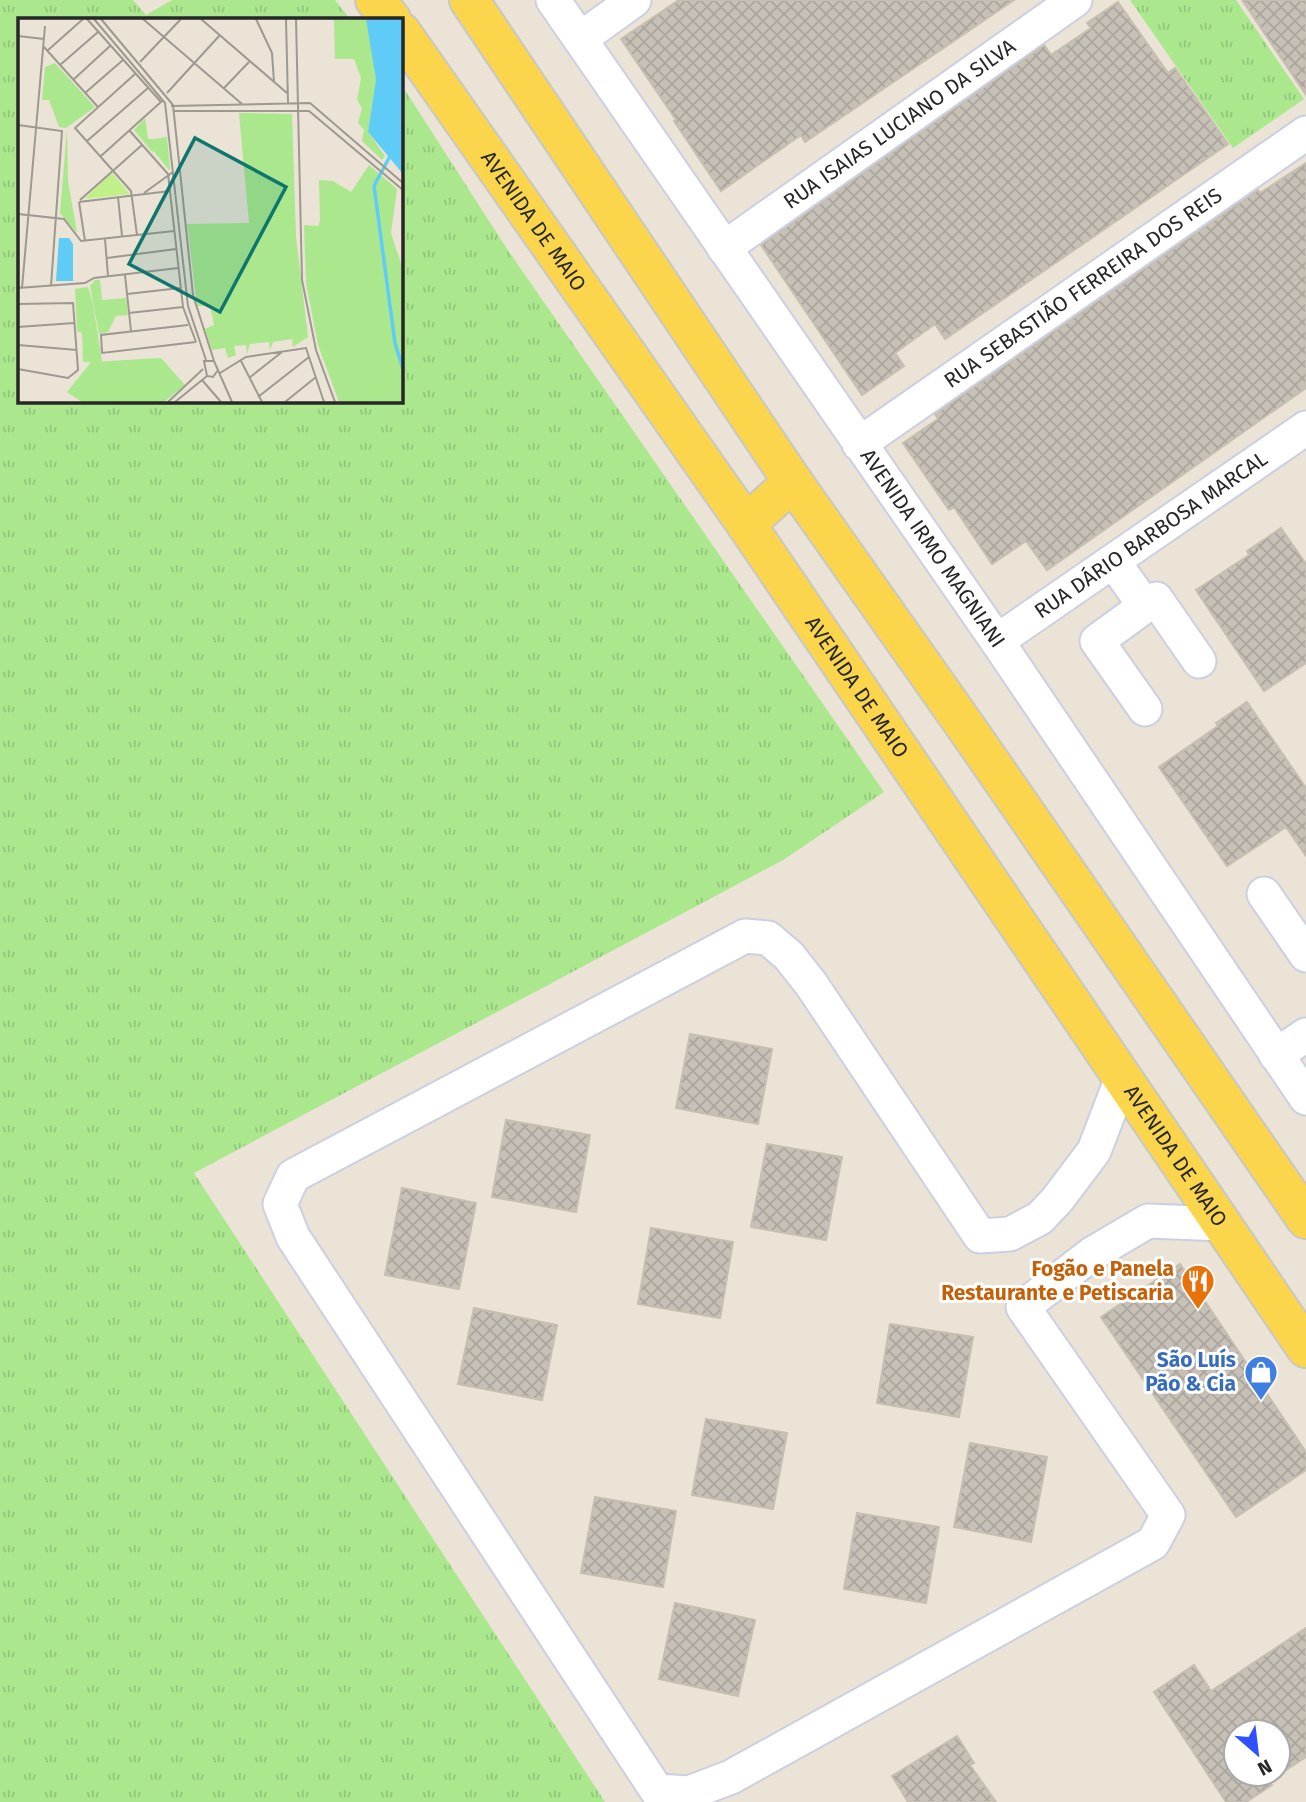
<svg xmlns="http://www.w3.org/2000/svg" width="1306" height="1802" viewBox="0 0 1306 1802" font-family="'Fira Sans',sans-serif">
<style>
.grass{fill:url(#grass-tufts)}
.building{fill:url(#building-cross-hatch);stroke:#c6bfb0;stroke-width:2;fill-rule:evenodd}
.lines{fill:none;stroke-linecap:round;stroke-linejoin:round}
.minor-casing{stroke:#cccfe2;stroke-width:37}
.major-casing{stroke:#c7c7c7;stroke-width:42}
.minor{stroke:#fff;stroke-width:33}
.major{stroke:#fbd64c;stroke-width:38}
.labels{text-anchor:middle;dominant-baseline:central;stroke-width:6;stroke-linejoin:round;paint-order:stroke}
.street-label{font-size:21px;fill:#272727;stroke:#fff}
.food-label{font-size:21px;font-weight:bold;fill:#c56008;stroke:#fff;text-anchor:end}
.shop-label{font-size:21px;font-weight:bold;fill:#366cbe;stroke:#fff;text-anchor:end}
.inset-river{fill:none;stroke:#5fcbf7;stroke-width:3.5}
.inset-road{fill:none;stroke:#9d9890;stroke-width:2}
.view{fill:#0f766e;fill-opacity:0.15;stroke:#0f766e;stroke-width:3.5}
.inset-edge{fill:none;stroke:#272727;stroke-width:3.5}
</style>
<defs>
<pattern id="grass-tufts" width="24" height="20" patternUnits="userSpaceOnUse" patternTransform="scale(1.75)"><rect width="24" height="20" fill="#aae78d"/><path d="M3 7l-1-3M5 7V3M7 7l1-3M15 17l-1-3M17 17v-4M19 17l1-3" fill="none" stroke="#92c67a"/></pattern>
<pattern id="building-cross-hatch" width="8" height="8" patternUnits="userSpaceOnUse" patternTransform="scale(1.75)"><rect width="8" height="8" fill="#c6c0b7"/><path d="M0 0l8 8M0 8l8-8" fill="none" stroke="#aaa59d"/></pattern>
</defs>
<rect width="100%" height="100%" fill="#ebe3d6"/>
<!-- grass -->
<path class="grass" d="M0,0H133L146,15L172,0H335L350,19H19V401H401V84L507,249L884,792L783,860L194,1173L605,1802H0Z
M1130,0H1236L1304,99L1233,148Z"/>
<!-- building -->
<path class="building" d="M679,0H1014L805,142L801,135L721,191L674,121L676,120L621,39Z
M1242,0H1306V95Z
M1118,2L1168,73L1175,68L1228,144L945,339L935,324L895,353L904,366L862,395L761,245L1044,45L1051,55L1091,28L1087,23Z
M1306,163V388L1047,570L1026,541L992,564L954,507L949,510L903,443L938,419L935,414L1258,190L1260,193Z
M1281,528L1306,564V663L1264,691L1196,590L1249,555L1247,551Z
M1247,702L1306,788V856L1286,827L1227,866L1159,767L1218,726L1216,723Z
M690,1034L772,1049L758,1124L676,1108Z
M506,1120L590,1135L576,1212L492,1197Z
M767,1144L842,1157L826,1240L751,1227Z
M402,1188L476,1203L459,1289L385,1275Z
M651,1228L733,1242L720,1318L638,1304Z
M1180,1264L1306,1452V1470L1236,1517L1101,1317Z
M474,1308L557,1325L542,1400L458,1384Z
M890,1324L973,1337L959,1417L877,1403Z
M706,1419L787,1433L773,1509L692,1495Z
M970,1443L1047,1457L1031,1542L954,1527Z
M595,1497L676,1511L663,1587L581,1573Z
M857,1513L939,1527L926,1603L844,1589Z
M675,1603L755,1620L738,1696L659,1679Z
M1306,1628V1757L1269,1781L1272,1785L1246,1802H1226L1154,1692L1194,1665L1211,1691ZM1236,1732H1278V1774H1236Z
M957,1736L974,1763L970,1765L996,1802H908L892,1776Z"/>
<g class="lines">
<defs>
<g id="minor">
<path id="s1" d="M553,0L997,641L1306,1098"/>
<path d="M580,39L634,0"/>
<path id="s2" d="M724,248L1075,0"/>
<path id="s3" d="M859,444L1306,133"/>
<path d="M1113,561L1145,606L1156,599L1199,661"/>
<path d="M1145,606L1097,641L1145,709"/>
<path id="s4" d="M997,641L1306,428"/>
<path d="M1264,894L1306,955"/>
<path d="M1276,1055L1306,1035"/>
<path d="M1122,1078L1094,1151L1057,1200L1040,1218L1010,1234L980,1236L811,984L789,956L768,938L745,936L293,1176L280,1204L293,1237L657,1791L689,1793L731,1777L1153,1543L1168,1515L1023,1307L1092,1254L1148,1221L1223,1224"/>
</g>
<g id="major">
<path d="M375,0L391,19"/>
<path d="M469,0L793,482L968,730L1306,1219"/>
<path id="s5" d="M401,32L746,524L1306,1348"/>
<path d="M746,524L793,482"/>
</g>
</defs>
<!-- minor casing -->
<use href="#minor" class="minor-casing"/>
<!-- major casing -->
<use href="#major" class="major-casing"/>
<!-- minor -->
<use href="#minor" class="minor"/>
<!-- major -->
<use href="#major" class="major"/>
</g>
<!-- icons -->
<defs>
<symbol id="restaurant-pin" viewBox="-11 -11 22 30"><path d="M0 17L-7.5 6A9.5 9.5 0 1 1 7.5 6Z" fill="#e8710a" stroke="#fff"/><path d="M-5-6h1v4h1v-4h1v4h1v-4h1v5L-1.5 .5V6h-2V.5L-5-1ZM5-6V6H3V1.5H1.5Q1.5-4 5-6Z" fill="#fff"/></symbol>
<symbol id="shop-pin" viewBox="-11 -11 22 30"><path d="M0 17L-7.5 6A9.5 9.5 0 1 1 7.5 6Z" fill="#3f7fe0" stroke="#fff"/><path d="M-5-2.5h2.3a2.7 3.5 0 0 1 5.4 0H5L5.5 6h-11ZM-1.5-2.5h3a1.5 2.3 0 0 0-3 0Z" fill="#fff"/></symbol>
</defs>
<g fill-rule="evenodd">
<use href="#restaurant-pin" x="1179" y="1262" width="38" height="52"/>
<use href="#shop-pin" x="1242" y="1353" width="38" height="52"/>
</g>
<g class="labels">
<!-- street labels -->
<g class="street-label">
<text stroke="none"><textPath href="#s2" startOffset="215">RUA ISAIAS LUCIANO DA SILVA</textPath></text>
<text stroke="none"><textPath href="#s5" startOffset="231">AVENIDA DE MAIO</textPath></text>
<text stroke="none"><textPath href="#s3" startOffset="273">RUA SEBASTIÃO FERREIRA DOS REIS</textPath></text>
<text stroke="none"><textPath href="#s4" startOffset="187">RUA DÁRIO BARBOSA MARCAL</textPath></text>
<text stroke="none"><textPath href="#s1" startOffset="667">AVENIDA IRMO MAGNIANI</textPath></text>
<text stroke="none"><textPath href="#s5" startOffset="798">AVENIDA DE MAIO</textPath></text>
<text stroke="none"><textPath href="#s5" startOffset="1365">AVENIDA DE MAIO</textPath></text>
</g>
<!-- food labels -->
<g class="food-label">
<text x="1174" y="1269">Fogão e Panela<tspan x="1174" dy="24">Restaurante e Petiscaria</tspan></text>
</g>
<!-- shop labels -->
<g class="shop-label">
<text x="1236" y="1360">São Luís<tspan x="1236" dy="24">Pão &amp; Cia</tspan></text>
</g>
</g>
<!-- overview -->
<g transform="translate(18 18)">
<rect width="385" height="385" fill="#ebe3d6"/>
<path d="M307,1H339L349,33L343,60L336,41H317L316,2ZM37,45L77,89L48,110L41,109L31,82H24L27,49ZM221,95L274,96L278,219L290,319L275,329L274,321L255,324L252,332L251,324L232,326L229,336L228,327L216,328L218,337L210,340L207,330L194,332L187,311L196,307L192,288H179L169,206L231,205ZM149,119L152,151L151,152L134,131L135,121ZM351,147L379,171L373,215L385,252V384H321L300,327L288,265L286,207L300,208L302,203L301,162L315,163L333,174ZM77,262H82L84,282L108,280L110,297L98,298L90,314L81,316L72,268ZM143,340L167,367L146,384H64L49,374L73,344Z" fill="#aae78d"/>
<path d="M339,1H348L351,9L358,61L350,114L367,138L364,142L344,123L346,112L340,105L344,90L339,82L348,33ZM127,100L130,121H135V135L116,112ZM49,111L50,163L59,215L42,195ZM70,269L75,286L84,344H65L64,315L59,313L57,271Z" fill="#aae78d"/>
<path d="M94,155L112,176L66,181Z" fill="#c1f088"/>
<path d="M348,1H385V156L350,114L358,61ZM41,220H51L55,226V263H38Z" fill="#5fcbf7"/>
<path class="inset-river" d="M372,138L356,168L377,325L385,351"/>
<path class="inset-road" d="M69,1L143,84M76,1L147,85L170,288L188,342M83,1L155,87L175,277L196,343M125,1L224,86M183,1L269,75M238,1L254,35L256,64M268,1L270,85M278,1L284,262L298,332L317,384M0,18L26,21M26,29L80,89M29,33L65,1M122,44L163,1M42,47L80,14M117,56L57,110L113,173L119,217M55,62L92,28M206,70L231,44M67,75L105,42M149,75L202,17M153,88L292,85L385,165M156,93H291L385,172M0,107L44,113L33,268M111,112L150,156L165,289L178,324M69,123L130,70M83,138L144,83M126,175L155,154M100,179L104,218M62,182L124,127M61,184L152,173M61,184L67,223M0,196L46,201L63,223L156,213M87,221L90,258M89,240L158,231M107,257L113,313M0,270L67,265L76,260L160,250M4,270L27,8M109,276L162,270M0,286L55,285L60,352L50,360L0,351M111,295L165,289M170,307L83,317L84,335L178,324M0,309L56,305M0,327L59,332M223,343L244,384M200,352L195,359L189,358L186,343H196L214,384M202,355L228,339L288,330L306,384M231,360L264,334M184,362L203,384M240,379L291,339M150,384L185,351M157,384L189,358M267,384L298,359"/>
<path class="view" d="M177,120L268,169L202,294L111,246Z"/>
<rect width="385" height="385" class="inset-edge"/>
</g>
<!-- north arrow -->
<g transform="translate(1257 1753) rotate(152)"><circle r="33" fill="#ffffff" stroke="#a9a9a9" stroke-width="2"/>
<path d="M0-5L12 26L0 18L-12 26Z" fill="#2f51ff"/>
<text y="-10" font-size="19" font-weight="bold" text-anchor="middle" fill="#272727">N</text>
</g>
</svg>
